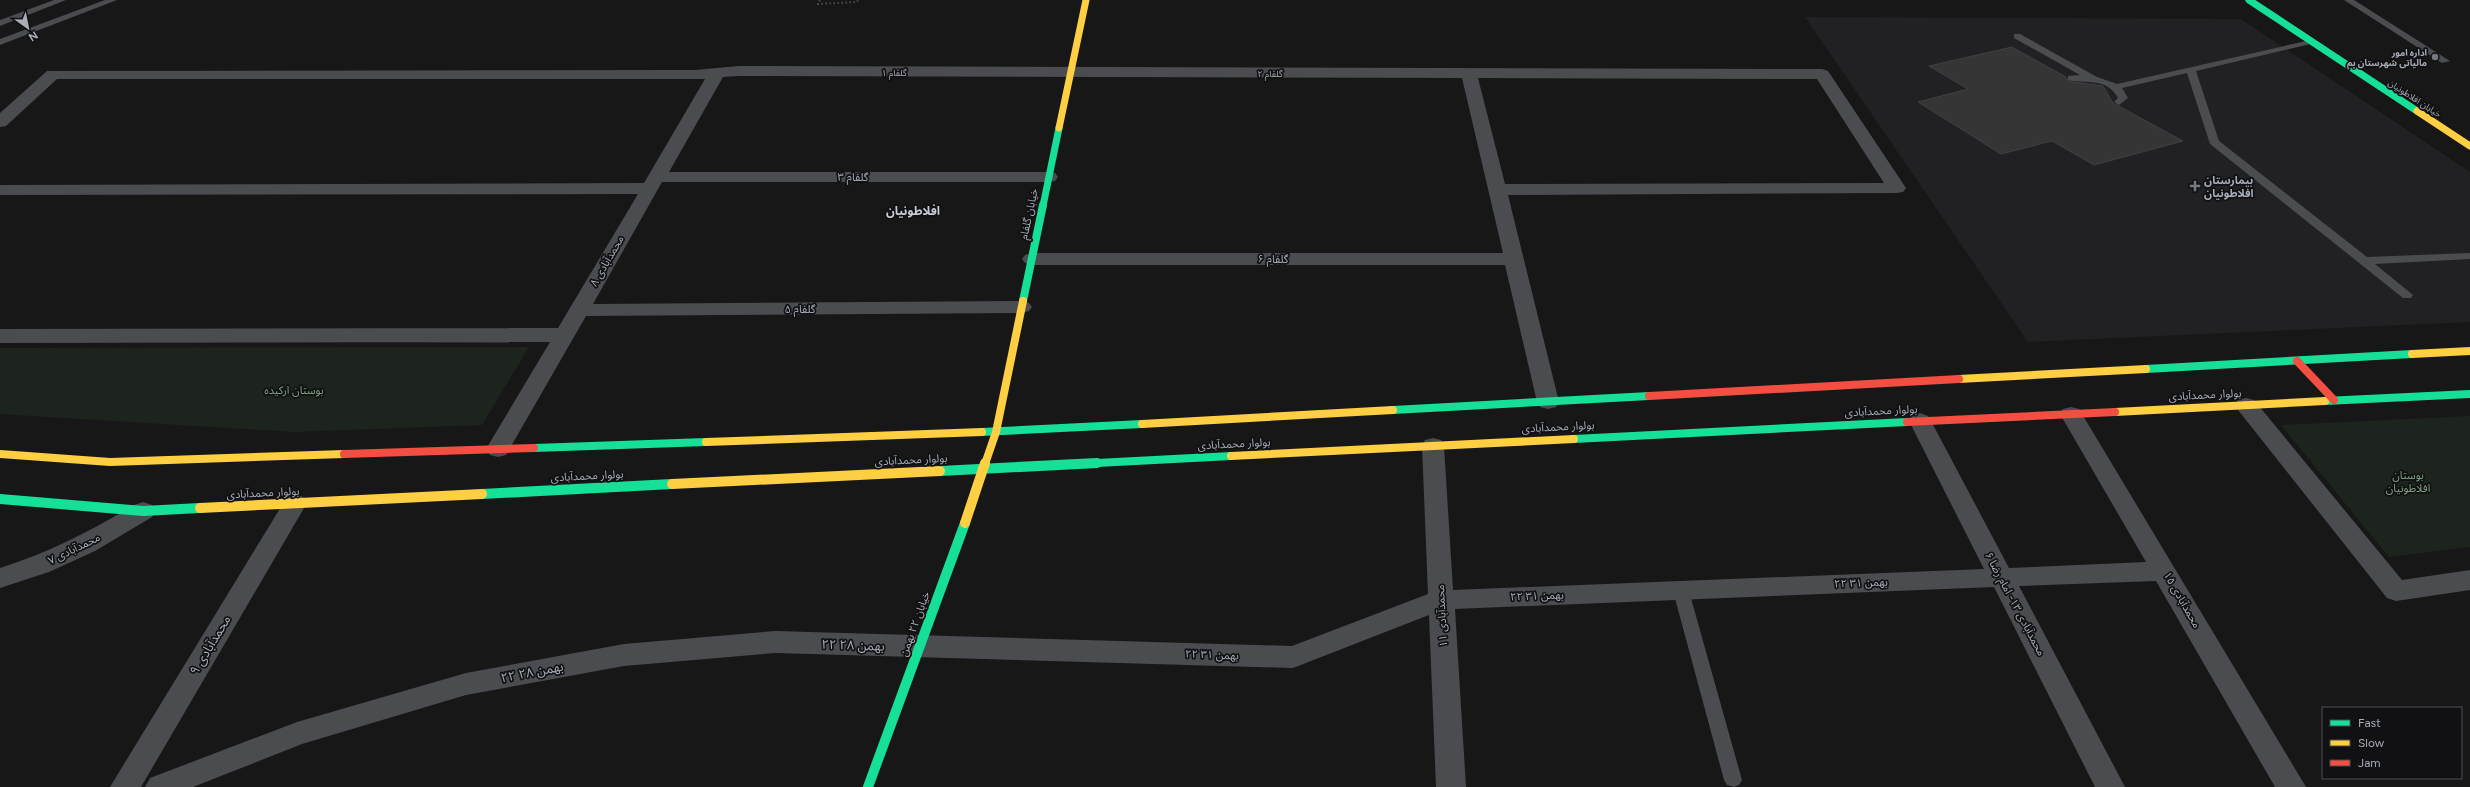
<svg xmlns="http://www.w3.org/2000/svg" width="2470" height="787" viewBox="0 0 2470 787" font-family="Figtree,'Noto Sans Arabic',sans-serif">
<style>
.built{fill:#212123}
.green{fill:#1d241e}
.building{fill:#353536;stroke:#3f4043}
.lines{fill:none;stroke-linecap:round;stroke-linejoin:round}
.path{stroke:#4d4e52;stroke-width:2;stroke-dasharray:1.5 2.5;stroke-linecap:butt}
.lane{fill:#4b4c50;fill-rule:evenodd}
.street{fill:#4b4c50;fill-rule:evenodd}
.fast-far2{stroke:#16e098;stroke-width:7}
.fast-far1{stroke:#16e098;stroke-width:8}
.fast{stroke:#16e098;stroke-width:10}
.slow-far2{stroke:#ffcf43;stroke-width:7}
.slow-far1{stroke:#ffcf43;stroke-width:8}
.slow{stroke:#ffcf43;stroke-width:10}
.jam{stroke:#f24e42;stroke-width:8}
.poi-dot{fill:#757880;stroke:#111113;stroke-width:1.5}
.labels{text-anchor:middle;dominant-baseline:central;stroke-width:3.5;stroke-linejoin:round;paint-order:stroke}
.far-poi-label{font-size:9px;font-weight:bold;fill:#a8adb8;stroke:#111113;text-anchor:end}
.far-street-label{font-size:9px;fill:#a8adb8;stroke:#111113}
.street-label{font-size:11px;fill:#a8adb8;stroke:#111113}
.poi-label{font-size:11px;font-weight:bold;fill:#a8adb8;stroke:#111113;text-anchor:start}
.park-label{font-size:11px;fill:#7fa381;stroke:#111113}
.neighbourhood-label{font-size:12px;font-weight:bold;fill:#c9ccd4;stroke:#111113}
.near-street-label{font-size:13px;fill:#a8adb8;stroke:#111113}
</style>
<rect width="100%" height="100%" fill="#171717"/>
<!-- built -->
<path class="built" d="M1805,17L2241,19L2470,172V322L2028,342Z"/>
<!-- green -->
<path class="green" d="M529,347L482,425L294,432L0,414V348Z
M2470,416V547L2389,557L2281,425Z"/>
<!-- building -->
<path class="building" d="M2012,47L2066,77L2068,81L2103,86L2113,103L2183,141L2094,165L2052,141L2001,154L1918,102L1968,89L1929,66Z"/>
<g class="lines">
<!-- path -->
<path class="path" d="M820,0L818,4L857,2L858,0"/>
<!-- lane -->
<path class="lane" d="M54,0H66L0,26V20Z
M105,0H117L0,45V39Z
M2344,0H2354L2450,61L2442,63Z
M2014,34H2020L2097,77L2117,84L2315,39V43L2196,71L2219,141L2367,257L2470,253V259L2375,264L2413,295L2411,298H2403L2210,144L2187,73L2122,88L2128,98L2119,105L2114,102L2118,98C2107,77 2086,84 2068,80V76L2080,75L2014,38Z
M1681,585L1686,587L1689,591L1742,780L1739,785L1734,787L1727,785L1724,780L1673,591L1676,587Z"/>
<!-- street -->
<path class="street" d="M739,66L1822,69L1828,71L1906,188L1903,192L1897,193L1508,195L1559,402L1556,407L1548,409L1540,407L1537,402L1505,265H1032L1025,263L1022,259L1025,255L1032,253H1503L1462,78L739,76L723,77L669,172H1049L1055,173L1058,177L1055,181L1049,182H662L593,304L1022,301L1029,303L1032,307L1029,311L1022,313L586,316L506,455L498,457L490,455L486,449L550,342L0,343V329L558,328L638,194L0,195V185L644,183L705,79H57L6,126L0,127V113L47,71L695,70ZM1478,78L1817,79L1884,183L1505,184Z
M2246,398L2254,400L2402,580L2470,570V590L2396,601L2387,598L2238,410L2235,405L2238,400Z
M2071,407L2079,409L2082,414L2306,787H2275L2156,581L2019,586L2125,787H2095L1994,587L1455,609L1466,787H1436L1429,615L1293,668L775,653L624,666L466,695L302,744L193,787H145L150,778L297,722L466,673L624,644L775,631L1292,646L1428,594L1422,446L1425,440L1433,438L1441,440L1444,446L1453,590L1984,569L1909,421L1912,416L1920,413L1928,416L1931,421L2009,568L2146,562L2060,414L2063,409Z
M295,494L303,497L307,503L141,787H110L287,497Z
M143,502L152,505L155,511L152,517L95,551L49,572L0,588V568C50,552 89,532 134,505Z"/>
<!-- fast-far2 -->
<path class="fast-far2" d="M2249,0L2417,111
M1043,206L1059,128"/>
<!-- fast-far1 -->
<path class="fast-far1" d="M1023,301L1043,205
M2146,369L2412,354
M2325,401L2470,394
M1393,410L1649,396
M982,432L1142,424
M1574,439L1907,422
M534,448L706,442
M1078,464L1231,456"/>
<!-- fast -->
<path class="fast" d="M940,471L1097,463
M482,494L672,484
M0,499L143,511L200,508
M868,787L965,523"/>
<!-- slow-far2 -->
<path class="slow-far2" d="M2417,111L2470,146
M1059,128L1086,0"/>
<!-- slow-far1 -->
<path class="slow-far1" d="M2412,354L2470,351
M1959,379L2146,369
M2115,412L2325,401
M1142,424L1393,410
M706,442L982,432
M0,454L110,462L344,454
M1231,456L1574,439
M985,464L996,432L1023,301"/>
<!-- slow -->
<path class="slow" d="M672,484L940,471
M200,508L482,494
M965,523L985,463"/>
<!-- jam -->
<path class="jam" d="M2297,361L2334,400
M1649,396L1959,379
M1907,422L2115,412
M344,454L534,448"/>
</g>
<!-- markers -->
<g class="poi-dot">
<circle cx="2435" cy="57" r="4"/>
<path d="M2193 180h4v4h4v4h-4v4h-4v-4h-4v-4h4z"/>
</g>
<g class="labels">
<!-- far-poi labels -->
<g class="far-poi-label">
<text x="2427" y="52">اداره امور<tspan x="2427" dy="10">مالیاتی شهرستان بم</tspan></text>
</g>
<!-- far-street labels -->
<g class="far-street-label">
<text x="894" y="72">گلفام ۱</text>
<text x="1270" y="73">گلفام ۲</text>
<text transform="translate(2415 98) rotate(33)">خیابان افلاطونیان</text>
</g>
<!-- street labels -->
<g class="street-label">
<text x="853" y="177">گلفام ۳</text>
<text transform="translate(1029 214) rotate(-78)">خیابان گلفام</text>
<text x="1273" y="259">گلفام ۶</text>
<text transform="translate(607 261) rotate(-60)">محمدآبادی ۸</text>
<text x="800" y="309">گلفام ۵</text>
<text transform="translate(2205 395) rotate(-3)">بولوار محمدآبادی</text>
<text transform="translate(1881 411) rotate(-3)">بولوار محمدآبادی</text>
<text transform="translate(1558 427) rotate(-3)">بولوار محمدآبادی</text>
<text transform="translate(1234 444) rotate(-3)">بولوار محمدآبادی</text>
<text transform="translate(911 460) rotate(-3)">بولوار محمدآبادی</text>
<text transform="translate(587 476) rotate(-3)">بولوار محمدآبادی</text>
<text transform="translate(263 493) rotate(-3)">بولوار محمدآبادی</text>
<text transform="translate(74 549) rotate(-26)">محمدآبادی ۷</text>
<text transform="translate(1861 583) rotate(-2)">۲۲ بهمن ۳۱</text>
<text transform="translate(1537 596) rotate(-2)">۲۲ بهمن ۳۱</text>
<text transform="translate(2182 600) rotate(60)">محمدآبادی ۱۵</text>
<text transform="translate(2015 604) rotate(62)">محمدآبادی ۱۳- امام رضا ۶</text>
<text transform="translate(1442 616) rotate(-93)">محمدآبادی ۱۱</text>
<text transform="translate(915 624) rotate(-70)">خیابان ۲۲ بهمن</text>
<text transform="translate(1212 655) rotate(2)">۲۲ بهمن ۳۱</text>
</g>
<!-- poi labels -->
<g class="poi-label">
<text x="2204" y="180">بیمارستان<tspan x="2204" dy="13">افلاطونیان</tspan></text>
</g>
<!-- park labels -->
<g class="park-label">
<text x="294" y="390">بوستان ارکیده</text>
<text x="2408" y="475">بوستان<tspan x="2408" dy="13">افلاطونیان</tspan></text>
</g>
<!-- neighbourhood labels -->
<g class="neighbourhood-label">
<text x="913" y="211">افلاطونیان</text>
</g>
<!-- near-street labels -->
<g class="near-street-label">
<text transform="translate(210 645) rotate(-59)">محمدآبادی ۹</text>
<text transform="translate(853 645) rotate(2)">۲۲ بهمن ۲۸</text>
<text transform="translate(532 672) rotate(-11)">۲۲ بهمن ۲۸</text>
</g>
</g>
<!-- legend -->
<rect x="2322" y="707" width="140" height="72" fill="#111113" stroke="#4d4f55"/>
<rect x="2330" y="720" width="20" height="6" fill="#16e098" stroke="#4d4f55"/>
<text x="2358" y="727" font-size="12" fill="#a8adb8">Fast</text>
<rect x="2330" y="740" width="20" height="6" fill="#ffcf43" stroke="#4d4f55"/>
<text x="2358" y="747" font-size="12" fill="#a8adb8">Slow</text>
<rect x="2330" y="760" width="20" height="6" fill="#f24e42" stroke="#4d4f55"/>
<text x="2358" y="767" font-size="12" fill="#a8adb8">Jam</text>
<!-- north arrow -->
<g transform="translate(28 28) rotate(147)" stroke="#111113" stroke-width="3" paint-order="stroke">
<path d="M0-3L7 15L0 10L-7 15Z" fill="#a8adb8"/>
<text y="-6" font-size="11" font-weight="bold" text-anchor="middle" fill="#a8adb8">N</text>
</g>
</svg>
